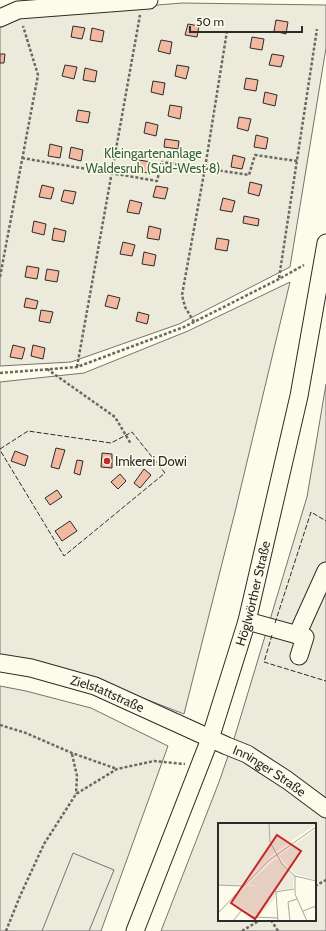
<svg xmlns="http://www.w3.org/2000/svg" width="326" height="931" viewBox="0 0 326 931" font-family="Cabin,sans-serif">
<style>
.green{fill:#ecebdb;stroke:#74746e;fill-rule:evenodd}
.parking{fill:#eceadb;stroke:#74746e}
.building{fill:#f2b8a0;stroke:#2b2b2b}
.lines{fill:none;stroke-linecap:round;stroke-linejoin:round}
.minor-casing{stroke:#2b2b2b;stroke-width:19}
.path{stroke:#6a6964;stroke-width:2.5;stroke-dasharray:3 2;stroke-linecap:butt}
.minor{stroke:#fdfbea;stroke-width:17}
.fence{stroke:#2b2b2b;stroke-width:1;stroke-dasharray:5 2;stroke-linecap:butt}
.poi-dot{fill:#c62828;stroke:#fdfbea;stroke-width:1.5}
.labels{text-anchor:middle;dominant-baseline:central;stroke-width:3;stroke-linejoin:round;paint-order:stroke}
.park-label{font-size:13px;fill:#34623c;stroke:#fdfbea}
.poi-label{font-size:13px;fill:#2b2b2b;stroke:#fdfbea;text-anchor:start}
.street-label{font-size:13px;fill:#2b2b2b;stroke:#fdfbea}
.inset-road{fill:none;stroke:#a9a89e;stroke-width:1}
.view{fill:#c62828;fill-opacity:0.15;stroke:#c62828;stroke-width:2}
.inset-edge{fill:none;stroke:#2b2b2b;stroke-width:2}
</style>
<rect width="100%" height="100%" fill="#fdfbea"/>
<!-- green -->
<path class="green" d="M182,3L326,5V48L290,267L179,324L71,362L0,366V27L27,16Z
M290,282L235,512L184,714L109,685L0,655V382L84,373L188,331Z
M326,384V931H161L219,782L234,739L307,497ZM219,824H315V920H219Z
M0,686L26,691L91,708L168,746L101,931H0Z"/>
<!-- parking -->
<path class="parking" d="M73,853L114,870L89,931H42Z"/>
<!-- building -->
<path class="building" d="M276,20L288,22L286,34L274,31Z
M188,24L199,26L197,37L185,35Z
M73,26L85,28L82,39L71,37Z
M92,28L104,31L102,42L90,40Z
M252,37L264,39L262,50L250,48Z
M161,40L172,42L170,54L158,51Z
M0,54H5L4,63H0Z
M272,54L284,56L281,67L269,65Z
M65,65L77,67L74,79L62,76Z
M177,65L189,67L186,79L175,76Z
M85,68L97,71L95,82L83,80Z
M246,78L258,80L256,91L244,89Z
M153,81L165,83L163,95L151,92Z
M265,92L277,95L275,106L263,103Z
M170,105L182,107L180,119L168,116Z
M78,110L90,112L88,123L76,121Z
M239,117L251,119L248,131L237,128Z
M146,122L158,125L156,136L144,133Z
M256,135L268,138L266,149L254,147Z
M165,139L179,141L178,149L164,147Z
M50,144L62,147L60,158L48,156Z
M71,147L83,150L81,161L69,158Z
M233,155L245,158L242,169L231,167Z
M139,160L151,162L148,173L136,171Z
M250,182L262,185L259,196L248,193Z
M42,185L54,188L51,199L39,197Z
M156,186L168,188L165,199L153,197Z
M64,190L76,192L73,204L61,201Z
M223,198L235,201L232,212L220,210Z
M130,200L142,203L139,214L127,212Z
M244,216L259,219L258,226L243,223Z
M34,221L46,224L44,235L32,232Z
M149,226L161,229L159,240L147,238Z
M54,228L66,231L64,242L52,240Z
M217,238L229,240L227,251L215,249Z
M123,242L135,245L132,256L120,254Z
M144,252L156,255L154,266L142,264Z
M27,266L39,268L37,279L25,277Z
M47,269L59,271L57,282L45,280Z
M108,295L120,298L117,309L105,306Z
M26,298L38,301L36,309L24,307Z
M41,310L53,312L50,323L39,321Z
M138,312L149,315L147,324L136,321Z
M13,345L25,348L22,359L10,357Z
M33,345L45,348L43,359L31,356Z
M56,448L65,450L59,469L51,467Z
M15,451L28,456L25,466L11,461Z
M102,453L112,454V468L101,467Z
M77,460L83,461L80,475L74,473Z
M144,469L151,475L140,488L134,483Z
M120,474L126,481L118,489L111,482Z
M57,490L62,497L50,505L45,498Z
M70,521L77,531L62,541L55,531Z"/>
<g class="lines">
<defs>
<g id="minor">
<path d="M0,18L18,10L149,0"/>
<path d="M247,621L305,637L299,656"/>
<path d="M297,635L326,571"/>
<path id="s1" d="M0,663L31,668L95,686L227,746L247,754L287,780L326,809"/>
<path id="s2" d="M135,931L210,739L247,621L299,396L326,243"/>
</g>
</defs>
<!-- minor casing -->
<use href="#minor" class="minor-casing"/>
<!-- path -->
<path class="path" d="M22,158L157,181L162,162L249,175L255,155L297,161
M0,277L38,75L23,26
M279,278L317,29
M194,322L185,307L182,295L205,168L227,31
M77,367L140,15
M47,369L115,417L131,444
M0,373L77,367L184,327L279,279L304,265
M0,725L26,733L72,753L117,769
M72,754L77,776L76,794
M315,886L326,880
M271,920L278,931
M6,931L20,896L44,844L76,794L117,769L154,761L185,764
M242,931L260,920"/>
<!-- minor -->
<use href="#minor" class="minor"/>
<!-- fence -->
<path class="fence" d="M0,449L28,431L111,443L132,432L165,473L64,556L0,450
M275,623L311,512L326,521
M272,635L264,662L326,681"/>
</g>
<!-- markers -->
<circle class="poi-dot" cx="107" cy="461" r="4"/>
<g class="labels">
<!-- park labels -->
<g class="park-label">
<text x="153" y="153">Kleingartenanlage<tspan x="153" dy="15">Waldesruh (Süd-West 8)</tspan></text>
</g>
<!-- poi labels -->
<g class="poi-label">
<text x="115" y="461">Imkerei Dowi</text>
</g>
<!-- street labels -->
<g class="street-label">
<text stroke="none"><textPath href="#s2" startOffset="358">Höglwörther Straße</textPath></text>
<text stroke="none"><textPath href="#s1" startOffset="112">Zielstattstraße</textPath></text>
<text stroke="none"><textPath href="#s1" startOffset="292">Inninger Straße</textPath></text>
</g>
</g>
<!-- overview -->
<g transform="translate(218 823)">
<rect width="98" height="98" fill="#fdfbea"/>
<path d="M0,0H98V1L56,30L22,63L0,62ZM98,6V57L77,51L61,33ZM59,35L76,53L75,65L57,68L30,61ZM29,62L50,66L57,70V75L41,94L13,79Z" fill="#ecebdb"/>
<path class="inset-road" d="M51,0L52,19L64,41L77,53L98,58M77,53V71L89,98M0,62L24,63M57,69L76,66M58,69L60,98M85,88L98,83M0,90L50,38L98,4M15,98L24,87L36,94L60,95M72,98L70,79L79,76"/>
<path class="view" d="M59,12L83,28L37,96L13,80Z"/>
<rect width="98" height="98" class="inset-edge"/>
</g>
<!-- scale -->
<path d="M190 26v6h112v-6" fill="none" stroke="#2b2b2b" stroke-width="2"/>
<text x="196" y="26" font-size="12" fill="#2b2b2b" stroke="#fdfbea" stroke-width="3" paint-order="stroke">50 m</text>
</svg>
